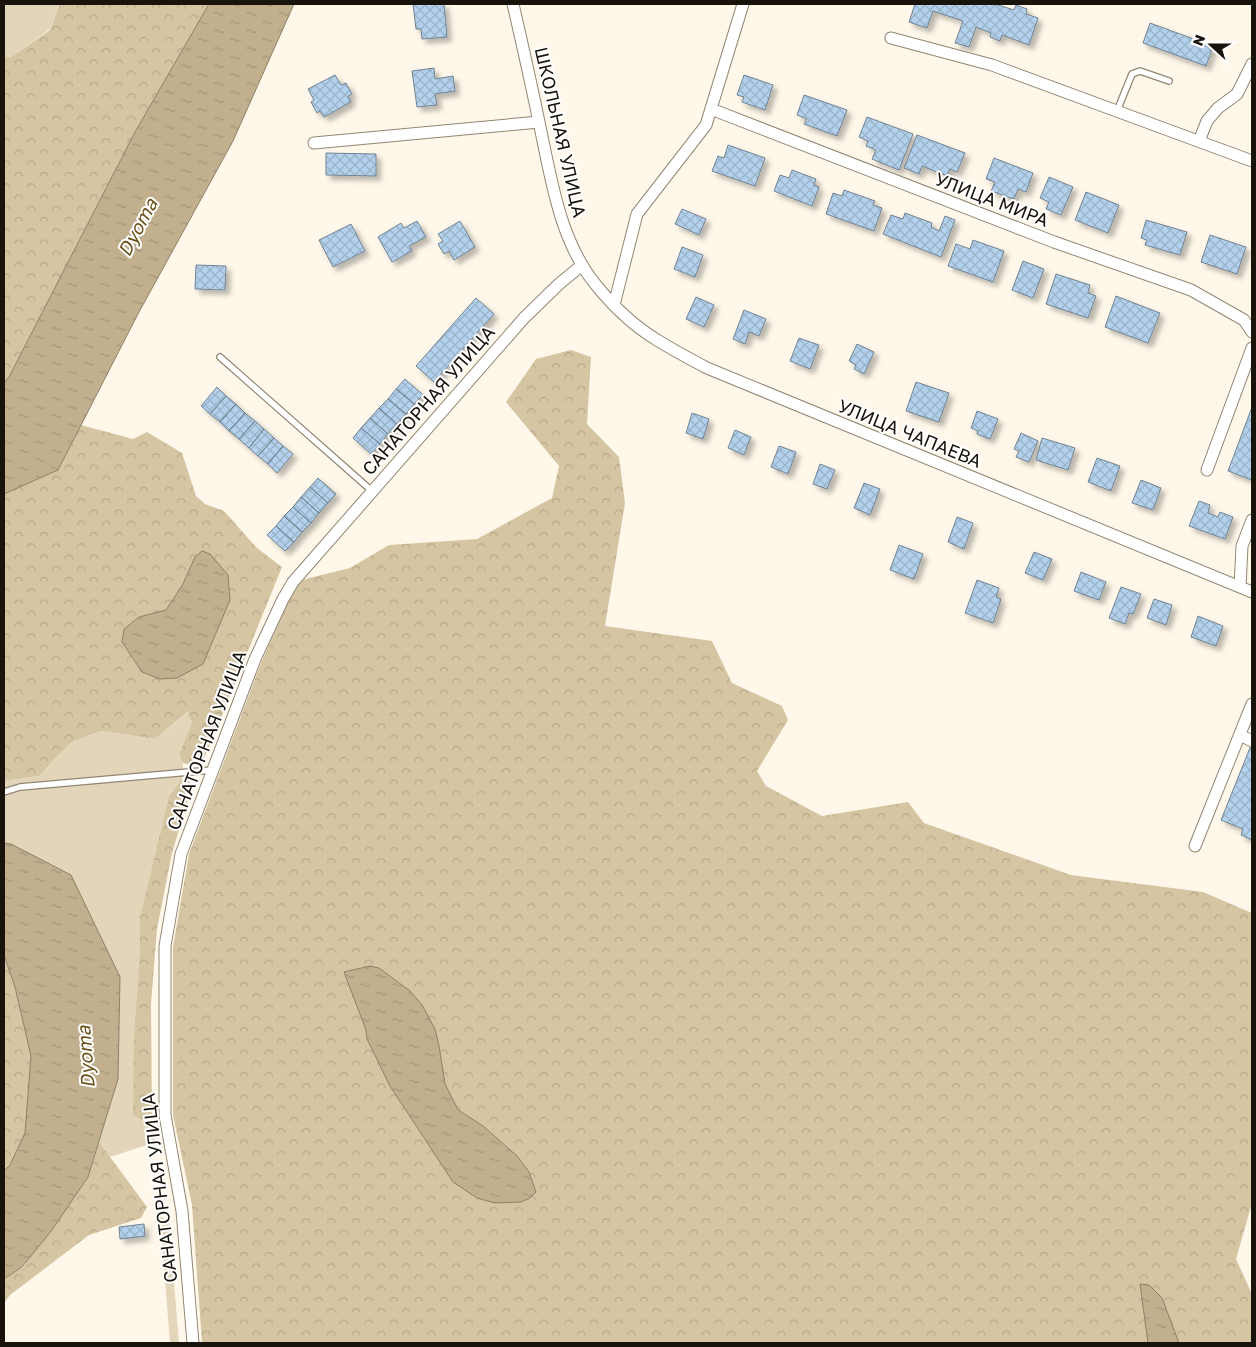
<svg xmlns="http://www.w3.org/2000/svg" width="1256" height="1347" viewBox="0 0 1256 1347" font-family="'Golos Text',sans-serif">
<style>
.green{fill:#e2d5ba}
.forest{fill:url(#forest-crowns);fill-rule:evenodd}
.water{fill:url(#water-ripples);stroke:#8e8067}
.building{fill:url(#building-cross-hatch);stroke:#718292;filter:url(#shadow)}
.lines{fill:none;stroke-linecap:round;stroke-linejoin:round}
.service-casing{stroke:#918773;stroke-width:8}
.minor-casing{stroke:#918773;stroke-width:13}
.service{stroke:#fff;stroke-width:5.5}
.minor{stroke:#fff;stroke-width:11}
.labels{text-anchor:middle;dominant-baseline:central;stroke-width:4;stroke-linejoin:round;paint-order:stroke}
.street-label{font-size:18px;fill:#18140c;stroke:#fff}
.water-label{font-size:19px;font-style:italic;fill:#6b5219;stroke:#fff}
</style>
<defs>
<pattern id="forest-crowns" width="20" height="18" patternUnits="userSpaceOnUse" patternTransform="scale(1.25)"><rect width="20" height="18" fill="#d6c5a3"/><path d="M2 6a3 3 0 1 1 6 0M12 15a3 3 0 1 1 6 0" fill="none" stroke="#b7a88b"/></pattern>
<pattern id="water-ripples" width="26" height="14" patternUnits="userSpaceOnUse" patternTransform="scale(1.25)"><rect width="26" height="14" fill="#c1af8e"/><path d="M2 4q2-2 4 0t4 0M15 11q2-2 4 0t4 0" fill="none" stroke="#a59679"/></pattern>
<pattern id="building-cross-hatch" width="8" height="8" patternUnits="userSpaceOnUse" patternTransform="scale(1.25)"><rect width="8" height="8" fill="#b3d1ec"/><path d="M0 0l8 8M0 8l8-8" fill="none" stroke="#99b3c9"/></pattern>
<filter id="shadow"><feDropShadow dx="4.5" dy="4.5" stdDeviation="2.5" flood-color="#0004"/></filter>
</defs>
<rect width="100%" height="100%" fill="#fff8ea"/>
<!-- green -->
<path class="green" d="M4,4H60L50,29L11,57H4Z
M189,712L192,722L179,755L183,763L182,779L169,796L140,916L143,1120L152,1116V1127L156,1142L110,1157L99,1142L118,1079L11,844L4,843V781L39,776L52,760L72,742L101,731L155,739Z
M160,1216L169,1223L179,1343H170Z"/>
<!-- forest -->
<path class="forest" d="M60,4H209L135,132L9,377L4,383V57H11L50,30Z
M571,350L591,357L587,424L619,457L625,503L605,626L712,641L732,683L782,706L788,720L757,771L766,786L822,816L908,802L924,823L1071,875L1203,892L1252,913V1203L1236,1259L1252,1294V1343H202L192,1205L173,1115V947L189,854L261,663L297,581L350,568L389,545L477,539L552,498L559,466L506,402L536,359Z
M81,425L133,439L147,432L182,453L196,496L205,504L224,511L257,548L282,567L207,752L202,762L190,765L183,763L179,755L192,722L188,712L155,739L101,731L72,742L53,760L39,776L4,781V494L58,470ZM195,557L160,679L142,672L122,642L124,629L139,617L166,610L182,586Z
M182,779L189,781L192,787L172,853L157,929L151,1004L152,1116L143,1120L133,1115L134,1037L140,954V916L169,796Z
M4,955L15,987L31,1056L26,1133L10,1165L4,1171Z
M99,1142L147,1207L141,1218L89,1235L10,1295L4,1303V1279L23,1267L88,1177Z"/>
<!-- water -->
<path class="water" d="M209,4H294L233,141L139,312L58,470L4,494V383L9,377L135,132Z
M202,551L210,554L228,575L230,600L203,664L177,678L160,679L142,672L122,642L124,629L139,617L166,610L182,586L195,557Z
M4,843L11,844L71,875L120,977L118,1079L88,1177L52,1230L22,1267L4,1279V1171L10,1165L25,1133L31,1056L15,987L4,955Z
M370,966L379,968L410,991L422,1005L435,1029L439,1046L445,1084L458,1110L483,1126L517,1156L529,1172L536,1192L530,1198L521,1202L495,1203L477,1198L453,1182L390,1086L367,1039L366,1030L344,972Z
M1140,1284L1149,1285L1162,1298L1179,1343H1148Z"/>
<!-- building -->
<path class="building" d="M413,4H444L447,37L422,39L421,29H416Z
M915,4H995L1014,10L1016,5L1027,9L1026,14L1038,18L1029,45L1002,35L1000,41L990,37L991,33L976,27L969,47L955,43L963,21L933,11L927,28L909,22Z
M1150,23L1213,46L1206,66L1143,43Z
M434,68L435,79L453,76L455,91L435,94L437,105L417,107L412,71Z
M335,75L341,85L346,83L352,94L348,96L351,102L324,117L320,111L317,113L311,102L314,100L308,89Z
M744,75L773,85L765,110L742,102L744,97L737,95Z
M804,95L847,110L837,136L804,124L807,119L797,115Z
M867,117L913,134L899,170L872,159L876,150L866,146L868,141L859,137Z
M917,135L965,153L957,172L950,169L947,176L922,166L919,174L904,168Z
M728,145L765,158L755,186L712,171L718,156L724,158Z
M326,153L376,154V176L326,175Z
M994,158L1033,173L1026,192L1018,189L1014,199L991,191L995,182L986,179Z
M792,170L816,179L814,185L819,187L812,206L774,191L780,175L789,178Z
M1049,177L1073,187L1061,215L1046,209L1049,202L1040,198Z
M844,190L875,201L873,205L882,208L874,231L826,214L833,193L842,196Z
M1086,192L1119,205L1108,233L1075,220Z
M682,209L706,219L699,235L675,224Z
M905,213L932,223L931,227L939,231L945,216L955,220L941,257L883,234L891,215L903,219Z
M1146,220L1187,232L1180,255L1145,245L1147,240L1141,238Z
M417,221L426,237L409,246L412,251L392,262L378,237L401,223L404,228Z
M460,221L475,247L454,260L449,251L444,254L438,244L443,241L438,234Z
M351,224L365,251L333,267L319,240Z
M1210,235L1246,247L1237,274L1201,262Z
M973,240L1004,251L993,282L948,266L956,244L970,249Z
M682,247L703,255L695,277L674,269Z
M1023,261L1044,269L1033,298L1012,290Z
M196,265L226,266L225,290L195,289Z
M1056,274L1090,285L1088,293L1096,296L1088,318L1046,304Z
M1116,296L1160,313L1148,343L1105,327Z
M696,297L714,305L704,327L686,319Z
M476,298L494,314L434,382L416,366Z
M744,310L766,319L759,336L749,332L745,344L733,339Z
M799,338L819,345L810,369L790,361Z
M857,344L874,352L864,374L854,369L856,365L849,361Z
M405,379L423,395L414,404L396,389Z
M916,382L949,393L939,422L906,411Z
M217,387L226,396L210,414L201,406Z
M396,389L414,404L406,414L388,399Z
M226,396L236,404L220,422L210,414Z
M388,399L406,414L397,424L379,408Z
M236,404L245,413L229,431L220,422Z
M1252,407V480L1228,471Z
M379,408L397,424L388,434L370,418Z
M977,411L998,419L990,439L977,434L978,431L971,428Z
M245,413L255,421L239,439L229,431Z
M692,413L709,419L703,439L686,433Z
M370,418L388,434L380,444L361,428Z
M255,421L264,429L249,448L239,439Z
M361,428L380,444L371,454L353,438Z
M264,429L274,438L258,456L249,448Z
M735,430L751,437L744,455L728,448Z
M1021,433L1038,441L1029,462L1016,457L1019,451L1014,449Z
M274,438L283,446L268,464L258,456Z
M1042,438L1075,448L1068,470L1036,460Z
M283,446L293,454L277,473L268,464Z
M779,446L796,452L788,474L771,467Z
M1097,458L1120,466L1111,491L1088,482Z
M820,464L835,470L827,489L813,484Z
M318,478L336,494L328,503L310,487Z
M1141,480L1161,488L1153,510L1132,503Z
M864,483L880,489L870,515L854,508Z
M310,487L328,503L319,513L301,497Z
M301,497L319,513L311,523L293,507Z
M1199,501L1210,505L1208,513L1218,517L1220,512L1233,517L1225,539L1189,526Z
M293,507L311,523L302,532L284,516Z
M284,516L302,532L294,542L276,526Z
M957,517L973,523L964,549L948,542Z
M276,526L294,542L285,551L267,535Z
M899,545L923,554L914,579L890,570Z
M1034,552L1052,559L1043,580L1025,573Z
M1081,572L1106,582L1099,600L1074,591Z
M977,580L999,588L996,597L1001,599L993,623L965,613Z
M1121,587L1141,594L1133,614L1129,613L1125,624L1109,618Z
M1154,599L1172,605L1166,625L1147,618Z
M1198,616L1223,626L1216,646L1191,637Z
M1252,743V840L1241,835L1243,829L1221,820Z
M144,1224L145,1236L120,1239L119,1227Z"/>
<g class="lines">
<defs>
<path id="service" d="M1117,111L1132,74L1140,71L1169,81
M220,357L372,491
M4,792L20,787L212,770"/>
<path id="minor" d="M513,4C522,43 531,83 539,122C551,177 559,240 596,285C613,306 634,326 657,340C673,350 690,359 707,368L1252,592
M891,38L992,65L1252,161
M711,109L1054,242L1191,290L1244,320L1252,332
M1199,141L1207,121L1218,108L1237,94L1252,64
M314,143L539,122
M614,305L637,214L706,125L743,4
M1207,470L1252,348
M1240,587L1242,546L1252,520
M1240,735L1252,741
M1195,846L1252,704
M193,1343L182,1211L165,1115V946L181,854L255,659L283,599L293,582L524,318L559,284L582,265"/>
</defs>
<!-- service casing -->
<use href="#service" class="service-casing"/>
<!-- minor casing -->
<use href="#minor" class="minor-casing"/>
<!-- service -->
<use href="#service" class="service"/>
<!-- minor -->
<use href="#minor" class="minor"/>
</g>
<g class="labels">
<!-- street labels -->
<g class="street-label">
<text transform="translate(561 132) rotate(77)">ШКОЛЬНАЯ УЛИЦА</text>
<text transform="translate(992 199) rotate(21)">УЛИЦА МИРА</text>
<text transform="translate(428 400) rotate(-49)">САНАТОРНАЯ УЛИЦА</text>
<text transform="translate(910 433) rotate(22)">УЛИЦА ЧАПАЕВА</text>
<text transform="translate(206 740) rotate(-69)">САНАТОРНАЯ УЛИЦА</text>
<text transform="translate(159 1188) rotate(-97)">САНАТОРНАЯ УЛИЦА</text>
</g>
<!-- water labels -->
<g class="water-label">
<text transform="translate(137 227) rotate(-62)">Dyoma</text>
<text transform="translate(85 1057) rotate(-94)">Dyoma</text>
</g>
</g>
<!-- border -->
<rect width="1256" height="1347" fill="none" stroke="#18140c" stroke-width="10"/>
<!-- north arrow -->
<g transform="translate(1211 45) rotate(291)" stroke="#ffffff" stroke-width="4" paint-order="stroke">
<path d="M0-4L9 19L0 12L-9 19Z" fill="#18140c"/>
<text y="-8" font-size="14" font-weight="bold" text-anchor="middle" fill="#18140c">N</text>
</g>
</svg>
